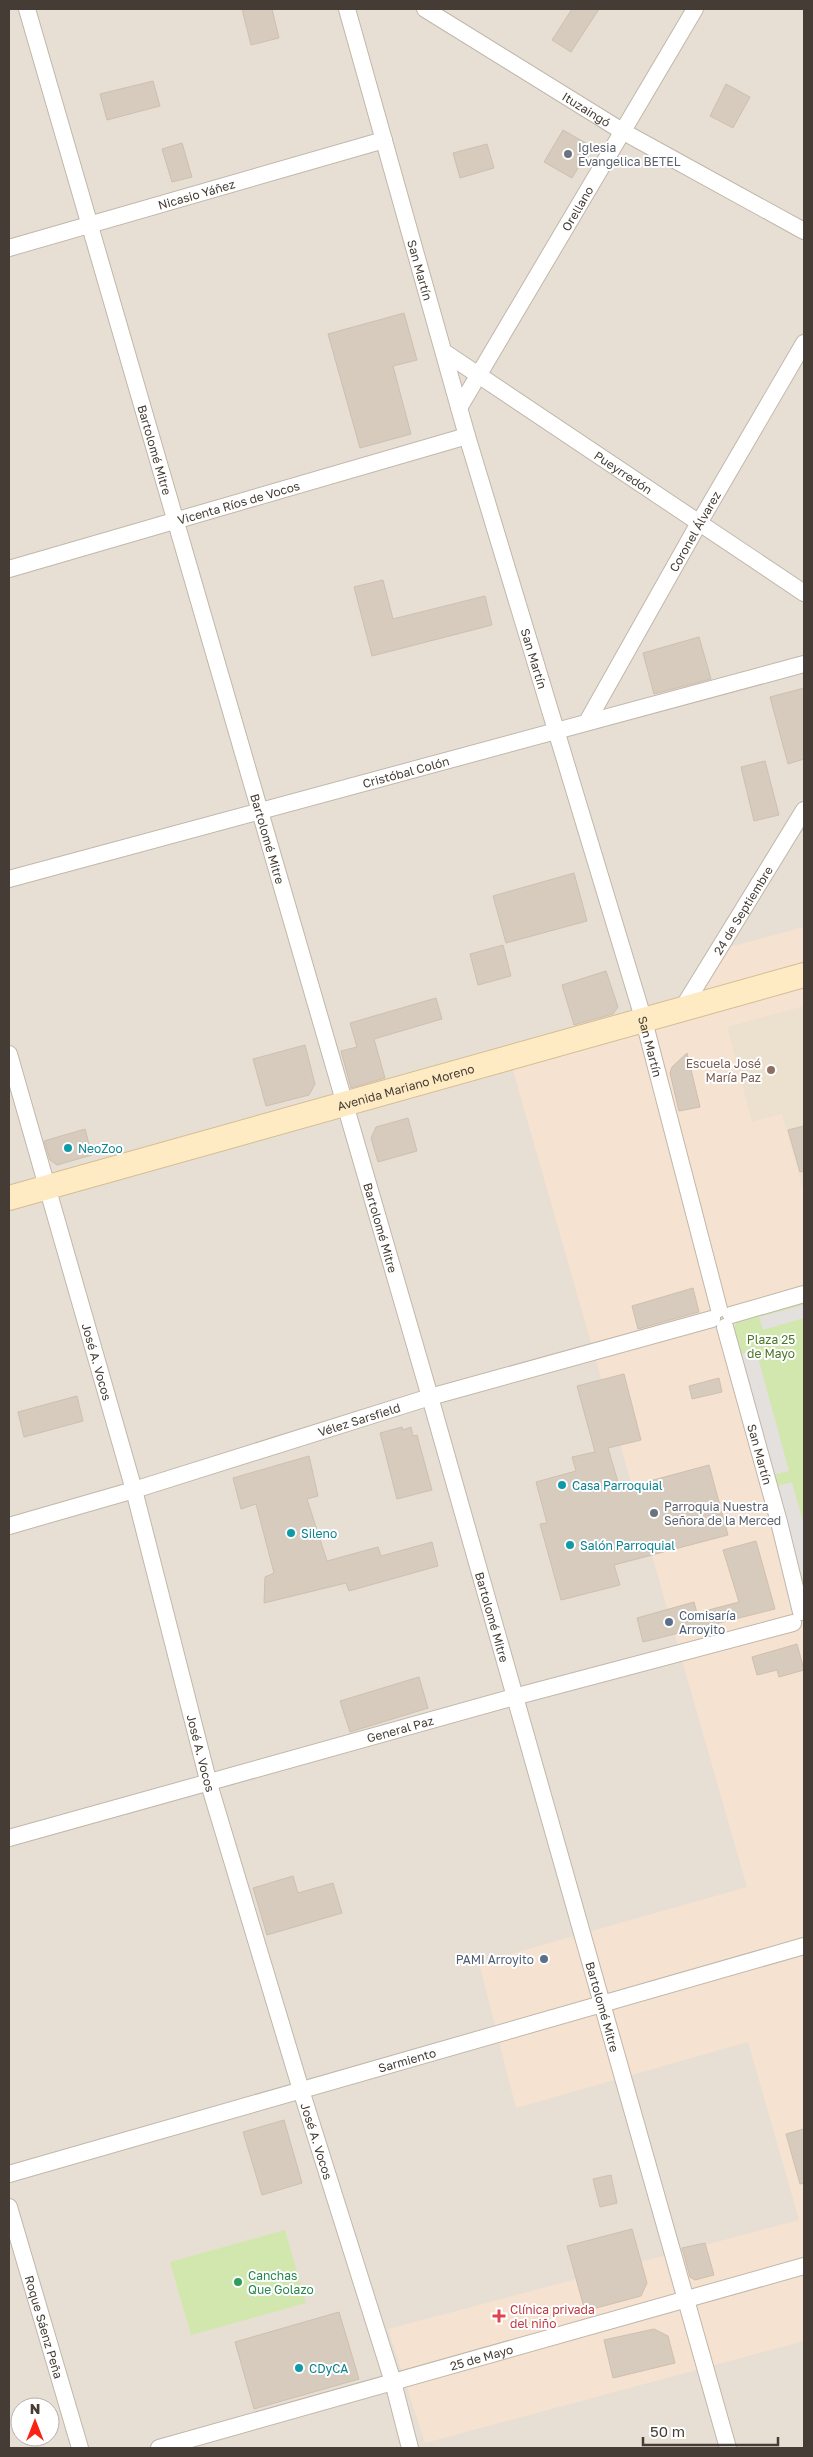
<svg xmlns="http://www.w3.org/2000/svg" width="813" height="2457" viewBox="0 0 813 2457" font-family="'Golos Text',sans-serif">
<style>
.residential{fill:#e7dfd3;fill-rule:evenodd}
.commercial{fill:#f5e2d0}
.education{fill:#ece1cf}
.green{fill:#d2e7ad}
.parking{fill:#e3e0dd}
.building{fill:#d7cbbe;stroke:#cfbfae}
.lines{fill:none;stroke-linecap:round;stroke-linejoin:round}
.minor-casing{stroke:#c1b7ab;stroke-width:18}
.secondary-casing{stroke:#d3bd95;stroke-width:26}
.minor{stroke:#fff;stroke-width:16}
.secondary{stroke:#ffebc3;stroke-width:24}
.worship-dot{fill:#6b7280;stroke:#fff;stroke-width:2}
.education-dot{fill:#8d6e63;stroke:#fff;stroke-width:2}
.culture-dot{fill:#0f9aa8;stroke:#fff;stroke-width:2}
.service-dot{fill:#5c6f8a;stroke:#fff;stroke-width:2}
.leisure-dot{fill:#2e9e5b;stroke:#fff;stroke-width:2}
.health-dot{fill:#e0444e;stroke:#fff;stroke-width:2}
.labels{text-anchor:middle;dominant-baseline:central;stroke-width:4;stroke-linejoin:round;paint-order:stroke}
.street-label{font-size:12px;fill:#453d35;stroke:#fff}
.worship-label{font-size:12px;fill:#5b616d;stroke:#fff;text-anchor:start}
.education-label{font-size:12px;fill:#785e54;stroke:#fff;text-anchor:end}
.culture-label{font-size:12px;fill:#0d838f;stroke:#fff;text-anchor:start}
.park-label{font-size:12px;fill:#4c7728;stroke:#fff}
.service-label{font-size:12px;fill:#4e5e75;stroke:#fff;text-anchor:start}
.leisure-label{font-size:12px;fill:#27864d;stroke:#fff;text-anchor:start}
.health-label{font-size:12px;fill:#be3a42;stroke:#fff;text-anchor:start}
</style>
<rect width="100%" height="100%" fill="#f3ede5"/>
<!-- residential -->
<path class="residential" d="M9,9H804V2448H9ZM20,2407H50V2437H20Z"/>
<!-- commercial -->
<path class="commercial" d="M804,927V2341L425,2443L388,2329L799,2220L748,2042L516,2108L479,1963L747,1887L512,1067L685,1022L729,947Z"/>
<!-- education -->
<path class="education" d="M804,1006V1194L782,1114L752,1122L727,1027Z"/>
<!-- green -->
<path class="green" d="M804,1302V1601L732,1330L737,1321Z
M285,2230L306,2303L191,2335L170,2262Z"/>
<!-- parking -->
<path class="parking" d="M804,1305V1318L763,1330L759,1317Z
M756,1350L789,1471L773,1475L739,1354Z
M792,1482L804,1525V1577L802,1578L777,1486Z"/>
<!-- building -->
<path class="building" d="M242,9H272L279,38L251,45Z
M572,9H599L571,52L552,40Z
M153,81L160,106L107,120L100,94Z
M726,84L750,97L733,128L710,116Z
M563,130L591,146L572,178L544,162Z
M182,143L192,177L172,182L162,149Z
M487,144L494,168L460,178L453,153Z
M404,313L417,360L393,366L411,434L360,448L328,334Z
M383,580L393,619L485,596L492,625L372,656L354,587Z
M699,637L711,679L654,694L643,653Z
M804,688V759L788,764L770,697Z
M765,761L779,815L754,821L741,767Z
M574,873L587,921L506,943L493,896Z
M503,945L511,976L478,985L470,954Z
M606,971L618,1007L613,1014L574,1025L562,985Z
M436,998L442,1019L374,1039L385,1078L351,1088L341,1051L357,1047L350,1023Z
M305,1045L315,1084L309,1095L266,1106L253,1059Z
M687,1053L700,1107L679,1111L670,1073L672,1067Z
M408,1118L417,1151L378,1162L371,1138L376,1127Z
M804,1126V1171L800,1172L788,1130Z
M85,1129L92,1155L57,1165L50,1160L44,1141Z
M693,1288L699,1312L638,1329L632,1306Z
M624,1374L641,1440L608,1448L620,1489L709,1465L728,1535L614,1565L620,1585L561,1600L540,1524L547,1523L536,1482L576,1471L572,1457L595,1452L577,1386Z
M719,1378L722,1392L692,1399L689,1386Z
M77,1396L83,1421L24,1437L18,1412Z
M402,1427L403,1430L411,1427L413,1436L417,1435L432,1490L397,1499L380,1433Z
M309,1456L318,1496L307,1499L327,1561L378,1547L381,1556L432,1542L438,1566L349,1591L346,1583L264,1603L265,1577L274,1573L256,1504L241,1509L233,1478Z
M756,1541L775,1609L643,1642L637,1618L694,1602L697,1613L739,1602L723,1550Z
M797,1644L804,1670L779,1677L777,1670L757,1675L752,1657Z
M419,1677L428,1708L350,1732L340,1701Z
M293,1876L298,1893L333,1883L342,1913L267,1935L253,1888Z
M284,2120L302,2183L262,2195L243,2132Z
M804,2129V2183L800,2184L786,2134Z
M611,2175L617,2203L600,2207L593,2179Z
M632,2229L647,2283L641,2296L585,2311L567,2246Z
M705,2243L714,2275L695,2280L690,2277L682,2248Z
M339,2312L359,2379L254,2409L235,2342Z
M654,2329L668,2336L675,2363L613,2378L604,2340Z"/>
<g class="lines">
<defs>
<g id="minor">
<path id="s1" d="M27,9L430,1397L728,2448"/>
<path id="s2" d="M347,9L467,436L644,1021L719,1309"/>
<path id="s3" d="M425,9L622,131L804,231"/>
<path id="s4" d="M9,248L384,140"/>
<path id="s5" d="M444,352L804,593"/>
<path id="s6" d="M459,408L695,9"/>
<path id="s7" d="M9,569L467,436"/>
<path id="s8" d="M587,722L699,523L804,343"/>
<path id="s9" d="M9,879L804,664"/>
<path id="s10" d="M682,1009L804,810"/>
<path id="s11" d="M9,1054L134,1490L209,1784L301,2090L393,2382L410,2448"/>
<path d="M731,1315L804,1294"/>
<path id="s12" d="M725,1327L779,1522L801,1612"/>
<path id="s13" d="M9,1526L134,1490L430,1397L712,1319"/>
<path id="s14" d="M9,1838L514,1697L793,1623"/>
<path id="s15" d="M9,2174L804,1946"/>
<path id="s16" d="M9,2207L80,2448"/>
<path id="s17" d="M159,2448L804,2266"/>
</g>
<g id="secondary">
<path id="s18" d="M9,1198L804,975"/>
</g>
</defs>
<!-- minor casing -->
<use href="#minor" class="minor-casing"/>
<!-- secondary casing -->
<use href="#secondary" class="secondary-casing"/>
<!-- minor -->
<use href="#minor" class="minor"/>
<!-- secondary -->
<use href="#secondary" class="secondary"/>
</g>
<!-- markers -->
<g class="worship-dot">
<circle cx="568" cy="154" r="5"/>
<circle cx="654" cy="1513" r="5"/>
</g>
<circle class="education-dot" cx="771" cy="1070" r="5"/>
<g class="culture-dot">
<circle cx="68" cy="1148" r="5"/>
<circle cx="562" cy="1485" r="5"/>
<circle cx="291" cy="1533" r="5"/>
<circle cx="570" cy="1545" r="5"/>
<circle cx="299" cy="2368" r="5"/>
</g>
<g class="service-dot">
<circle cx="669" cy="1622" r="5"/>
<circle cx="544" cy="1959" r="5"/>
</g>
<circle class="leisure-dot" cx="238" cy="2282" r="5"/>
<path class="health-dot" d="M496.5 2308.5h5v5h5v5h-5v5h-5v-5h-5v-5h5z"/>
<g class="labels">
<!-- street labels -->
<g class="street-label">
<text stroke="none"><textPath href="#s3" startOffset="190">Ituzaingó</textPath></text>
<text stroke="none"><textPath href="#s4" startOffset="195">Nicasio Yáñez</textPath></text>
<text stroke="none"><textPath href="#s6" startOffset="232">Orellano</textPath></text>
<text stroke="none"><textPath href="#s2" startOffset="271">San Martín</textPath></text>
<text stroke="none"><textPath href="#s1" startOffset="459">Bartolomé Mitre</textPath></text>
<text stroke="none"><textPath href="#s5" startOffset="216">Pueyrredón</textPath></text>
<text stroke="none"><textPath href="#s7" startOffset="239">Vicenta Ríos de Vocos</textPath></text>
<text stroke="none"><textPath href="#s8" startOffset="219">Coronel Álvarez</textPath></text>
<text stroke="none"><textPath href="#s2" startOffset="676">San Martín</textPath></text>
<text stroke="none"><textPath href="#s9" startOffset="411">Cristóbal Colón</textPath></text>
<text stroke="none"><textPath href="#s1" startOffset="864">Bartolomé Mitre</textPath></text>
<text stroke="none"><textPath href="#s10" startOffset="116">24 de Septiembre</textPath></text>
<text stroke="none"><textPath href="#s2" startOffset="1081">San Martín</textPath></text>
<text stroke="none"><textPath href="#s18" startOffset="412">Avenida Mariano Moreno</textPath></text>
<text stroke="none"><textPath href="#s1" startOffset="1269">Bartolomé Mitre</textPath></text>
<text stroke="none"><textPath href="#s11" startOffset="320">José A. Vocos</textPath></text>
<text stroke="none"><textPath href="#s13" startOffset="366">Vélez Sarsfield</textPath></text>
<text stroke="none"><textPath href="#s12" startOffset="132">San Martín</textPath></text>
<text stroke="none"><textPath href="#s1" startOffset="1674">Bartolomé Mitre</textPath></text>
<text stroke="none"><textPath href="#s14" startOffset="406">General Paz</textPath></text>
<text stroke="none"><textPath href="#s11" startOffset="725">José A. Vocos</textPath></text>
<text stroke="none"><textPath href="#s1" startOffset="2079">Bartolomé Mitre</textPath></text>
<text stroke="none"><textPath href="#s15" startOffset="414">Sarmiento</textPath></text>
<text stroke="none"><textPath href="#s11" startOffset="1130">José A. Vocos</textPath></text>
<text stroke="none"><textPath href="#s16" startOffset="125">Roque Sáenz Peña</textPath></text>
<text stroke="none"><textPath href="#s17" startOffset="335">25 de Mayo</textPath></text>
</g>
<!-- worship labels -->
<g class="worship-label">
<text x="578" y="147">Iglesia<tspan x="578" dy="14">Evangelica BETEL</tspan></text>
<text x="664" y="1506">Parroquia Nuestra<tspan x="664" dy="14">Señora de la Merced</tspan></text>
</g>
<!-- education labels -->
<g class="education-label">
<text x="761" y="1063">Escuela José<tspan x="761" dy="14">María Paz</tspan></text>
</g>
<!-- culture labels -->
<g class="culture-label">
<text x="78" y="1148">NeoZoo</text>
<text x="572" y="1485">Casa Parroquial</text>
<text x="301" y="1533">Sileno</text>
<text x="580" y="1545">Salón Parroquial</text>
<text x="309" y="2368">CDyCA</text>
</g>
<!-- park labels -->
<g class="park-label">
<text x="771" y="1339">Plaza 25<tspan x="771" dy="14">de Mayo</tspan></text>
</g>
<!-- service labels -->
<g class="service-label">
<text x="679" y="1615">Comisaría<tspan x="679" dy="14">Arroyito</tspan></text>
<text x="534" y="1959" text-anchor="end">PAMI Arroyito</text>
</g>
<!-- leisure labels -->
<g class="leisure-label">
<text x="248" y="2275">Canchas<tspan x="248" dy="14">Que Golazo</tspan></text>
</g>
<!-- health labels -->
<g class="health-label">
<text x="510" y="2309">Clínica privada<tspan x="510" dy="14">del niño</tspan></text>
</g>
</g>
<!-- border -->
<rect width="813" height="2457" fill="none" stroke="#453d35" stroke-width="20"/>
<!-- north arrow -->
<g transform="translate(35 2422)"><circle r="24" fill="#ffffff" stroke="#b5b1ae"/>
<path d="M0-4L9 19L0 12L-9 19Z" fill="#fa2415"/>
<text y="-8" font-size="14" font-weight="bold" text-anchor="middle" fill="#453d35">N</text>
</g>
<!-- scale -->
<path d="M643 2437v8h135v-8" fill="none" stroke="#453d35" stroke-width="2.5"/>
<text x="650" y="2437" font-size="15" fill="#453d35" stroke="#ffffff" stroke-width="4" paint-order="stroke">50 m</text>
</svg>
